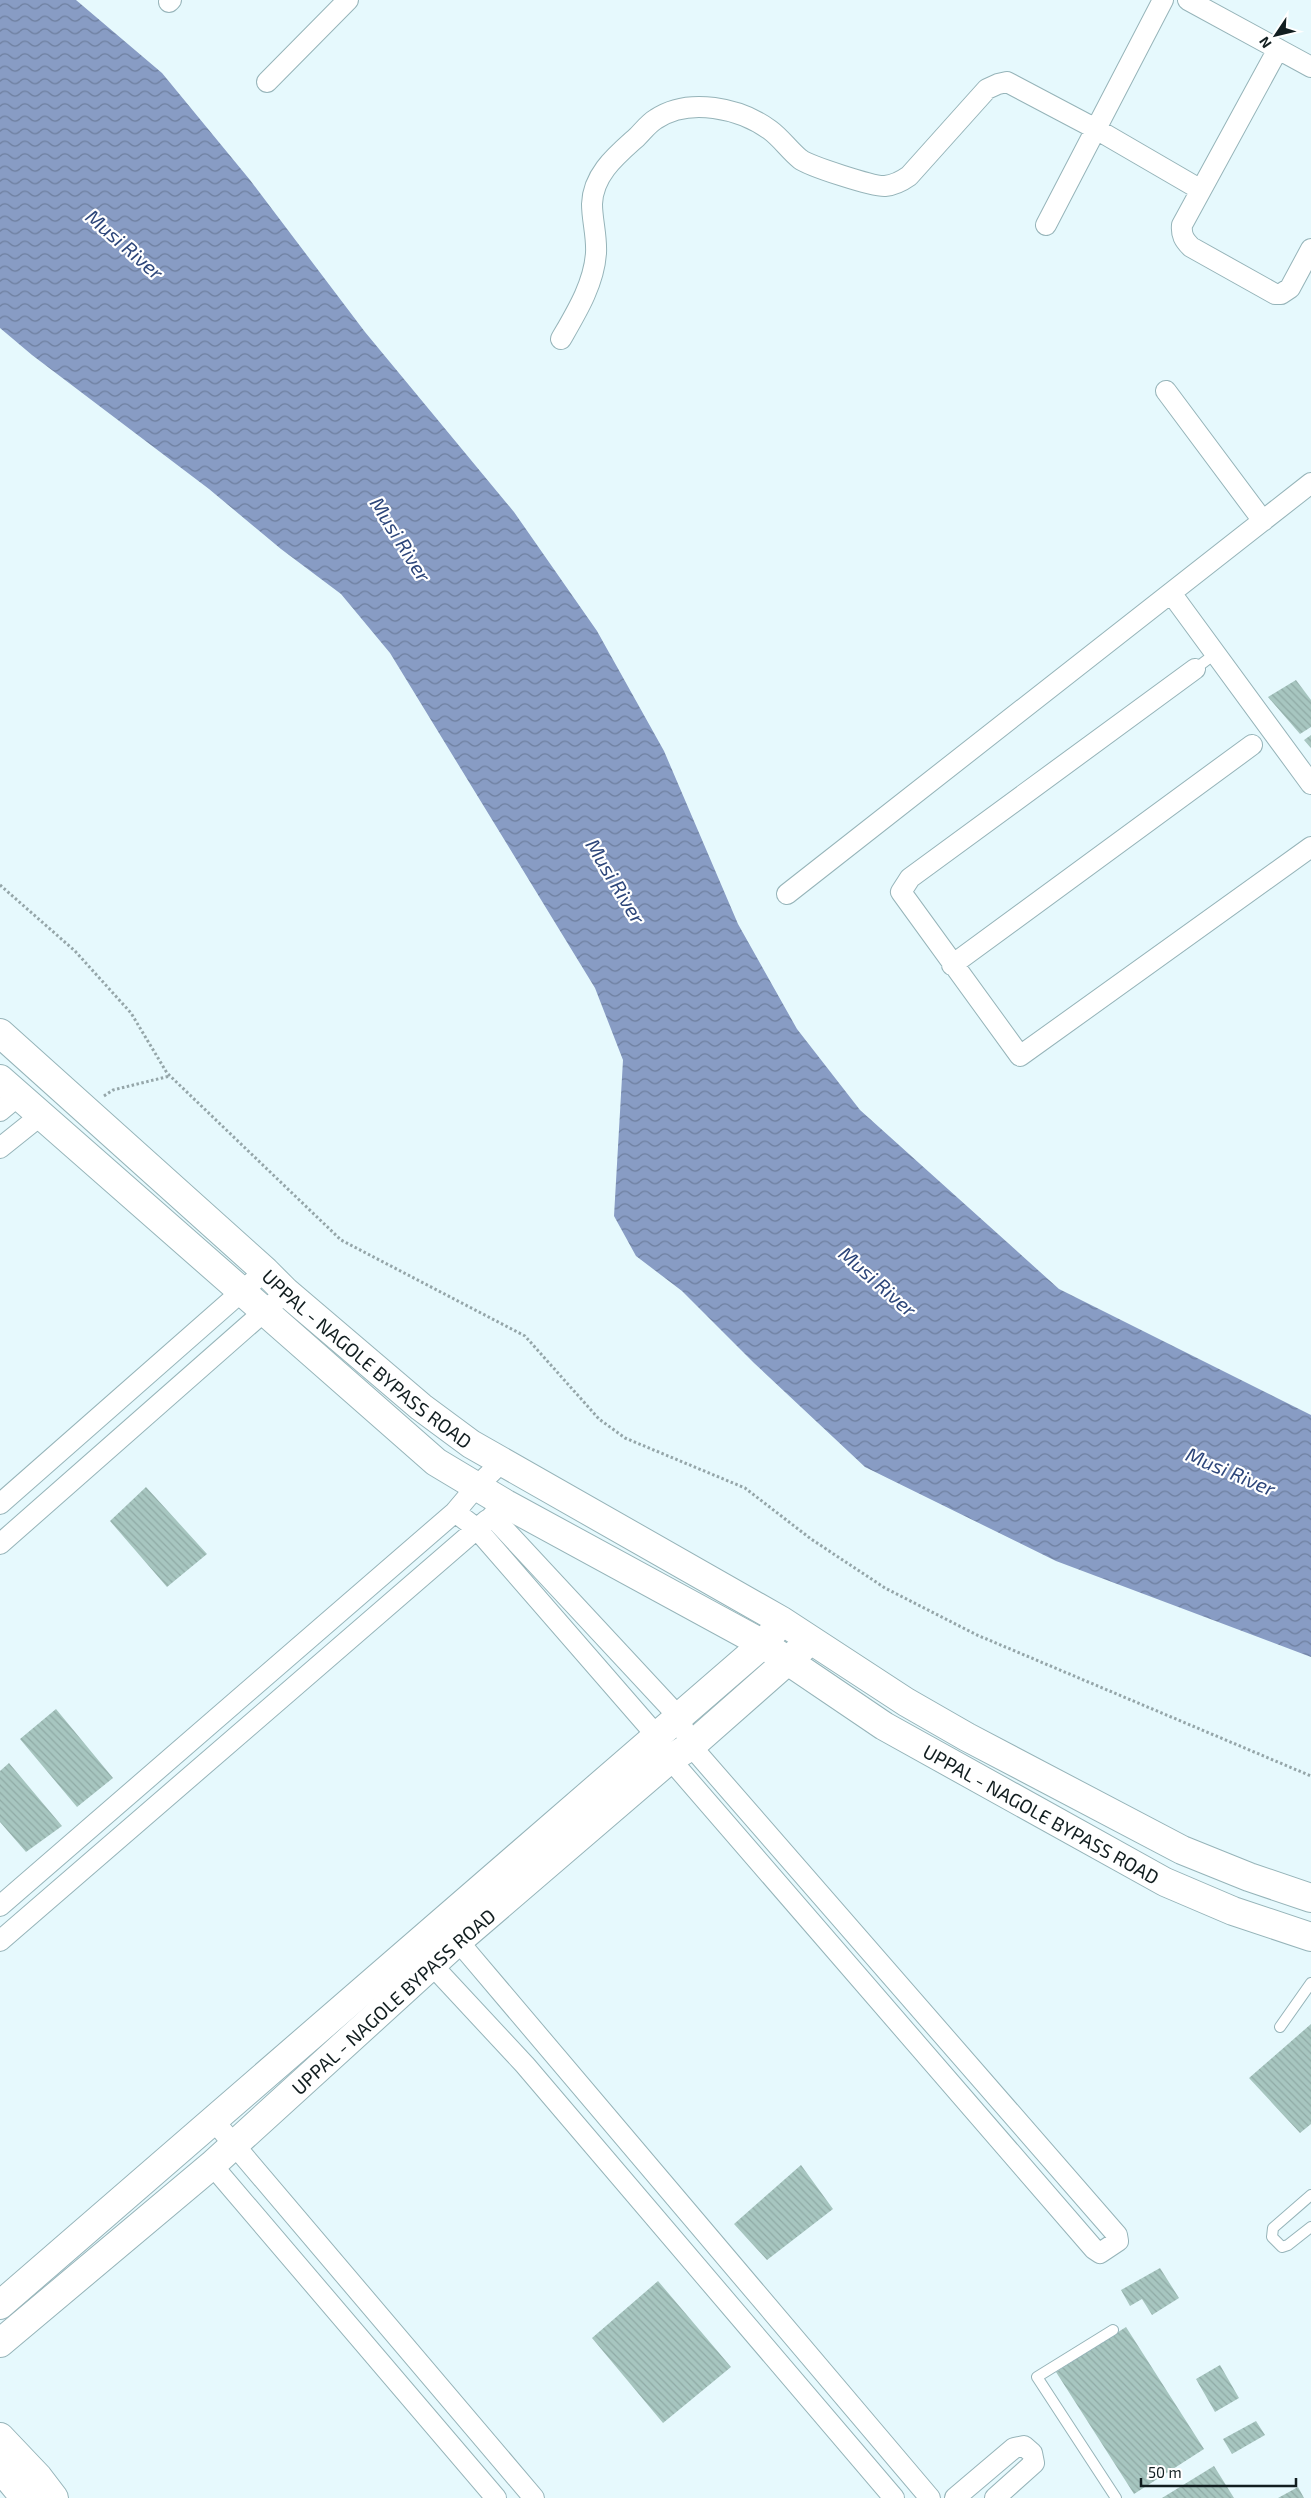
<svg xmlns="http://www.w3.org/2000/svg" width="1311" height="2498" viewBox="0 0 1311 2498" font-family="'Exo 2',sans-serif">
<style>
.water{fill:url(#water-waves)}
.building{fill:url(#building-back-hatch)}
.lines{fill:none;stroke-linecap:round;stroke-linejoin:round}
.lane-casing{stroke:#96b4b9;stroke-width:12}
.street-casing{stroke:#96b4b9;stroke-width:22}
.secondary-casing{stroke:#96b4b9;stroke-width:30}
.path{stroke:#95a6a9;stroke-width:3;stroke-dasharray:2.5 2.5;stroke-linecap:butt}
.lane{stroke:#fff;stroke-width:10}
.street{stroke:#fff;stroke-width:20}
.secondary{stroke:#fff;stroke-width:28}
.labels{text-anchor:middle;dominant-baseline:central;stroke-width:4.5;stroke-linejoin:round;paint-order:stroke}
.street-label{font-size:19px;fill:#121e20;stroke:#fff}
.water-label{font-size:20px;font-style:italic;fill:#2d467a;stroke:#fff}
</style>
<defs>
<pattern id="water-waves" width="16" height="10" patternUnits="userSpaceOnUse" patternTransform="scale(1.25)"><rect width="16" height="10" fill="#889cc4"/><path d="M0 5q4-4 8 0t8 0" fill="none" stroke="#6e7f9f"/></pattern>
<pattern id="building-back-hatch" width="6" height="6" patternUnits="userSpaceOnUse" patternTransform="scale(1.25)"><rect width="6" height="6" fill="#a7c6c0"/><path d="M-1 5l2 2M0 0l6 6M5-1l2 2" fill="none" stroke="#8faaa5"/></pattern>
</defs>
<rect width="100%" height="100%" fill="#e6f9fd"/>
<!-- water -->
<path class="water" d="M0,0H76L162,73L250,180L365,332L514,512L597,631L664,751L738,924L797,1029L860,1110L1059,1289L1311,1415V1657L1056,1561L865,1467L754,1363L682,1291L636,1256L614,1216L623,1060L595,988L390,653L341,594L281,549L209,489L32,355L0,328Z"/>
<!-- building -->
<path class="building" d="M1296,680L1311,700V727L1300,734L1268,697Z
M1311,735V748L1304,740Z
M146,1487L207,1554L167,1587L110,1521Z
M56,1709L113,1778L77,1807L20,1739Z
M9,1763L62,1826L26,1852L0,1822V1771Z
M1311,2024V2124L1300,2133L1249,2078Z
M801,2165L833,2209L767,2260L734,2224Z
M1160,2268L1179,2298L1152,2315L1142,2299L1130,2306L1121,2290Z
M658,2281L731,2367L663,2423L592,2338Z
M1126,2327L1204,2449L1134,2494L1056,2372Z
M1220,2365L1239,2398L1215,2412L1196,2379Z
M1256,2421L1265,2435L1232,2454L1223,2439Z
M1214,2466L1234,2498H1162Z
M1298,2487L1304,2498H1278Z"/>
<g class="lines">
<defs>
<path id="lane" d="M1195,669L1216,653
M1280,2027L1311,1983
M1311,2195L1273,2228L1272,2237L1282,2247L1288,2245L1311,2227
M1113,2330L1037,2377L1116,2498"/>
<path id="street" d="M1188,0L1311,67
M169,2L171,0
M1278,49L1182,225C1181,235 1184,240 1191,247L1275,294H1281L1290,288L1311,249
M267,82L348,0
M1046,225L1163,0
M561,339C576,313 594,284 596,253C597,236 592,220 592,204C593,174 617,155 637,137C643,131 649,123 656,119C689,97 740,108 770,130C781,138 789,150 800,159C809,166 874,187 885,186C895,185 902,181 909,176L987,89L998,84L1007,82L1096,129L1201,190
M1166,391L1263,521
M1171,593L1311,784
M1195,669L910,878L901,892L1020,1056L1311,847
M787,894L1311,483
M952,965L1252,745
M0,1111L18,1096
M0,1148L40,1116
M0,1504L265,1271
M455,1512L476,1528L656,1735L670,1759L1094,2249L1100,2253L1118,2241L1117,2235L691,1746L678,1716L492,1516
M0,1544L275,1302
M0,1906L455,1512L476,1487L502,1462
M0,1941L487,1520
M458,1941L930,2498
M432,1965L525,2065L894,2498
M214,2121L534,2498
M212,2165L496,2498
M955,2498L1014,2448L1024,2446L1032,2453L1034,2463L995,2498"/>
<g id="secondary">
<path id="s1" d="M0,1033L265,1271L286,1292L421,1407L471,1444L782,1621L906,1702L967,1737L1182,1850L1249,1877L1311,1898"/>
<path id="s2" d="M0,1079L436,1462L506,1504L763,1644L884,1726L1165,1882L1233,1911L1311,1937"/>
<path d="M0,2305L763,1644L774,1631"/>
<path id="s3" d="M0,2343L212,2165L458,1941L670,1759L691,1746L801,1649"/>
<path d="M0,2437L38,2477L54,2498"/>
<path d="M0,2468L25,2498"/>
</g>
</defs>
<!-- lane casing -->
<use href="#lane" class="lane-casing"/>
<!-- street casing -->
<use href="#street" class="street-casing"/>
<!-- secondary casing -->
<use href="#secondary" class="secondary-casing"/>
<!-- path -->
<path class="path" d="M0,885L75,951L131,1013L167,1073L341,1240L525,1336L599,1419L625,1438L745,1488L811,1539L885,1588L977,1635L1311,1776
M104,1096L113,1090L170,1076"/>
<!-- lane -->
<use href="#lane" class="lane"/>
<!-- street -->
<use href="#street" class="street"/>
<!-- secondary -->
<use href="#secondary" class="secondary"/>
</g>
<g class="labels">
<!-- street labels -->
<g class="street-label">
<text stroke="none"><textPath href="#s1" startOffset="491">UPPAL - NAGOLE BYPASS ROAD</textPath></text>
<text stroke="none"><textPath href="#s2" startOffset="1281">UPPAL - NAGOLE BYPASS ROAD</textPath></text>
<text stroke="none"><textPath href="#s3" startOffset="521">UPPAL - NAGOLE BYPASS ROAD</textPath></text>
</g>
<!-- water labels -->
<g class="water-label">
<text transform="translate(125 244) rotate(41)">Musi River</text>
<text transform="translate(401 539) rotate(58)">Musi River</text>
<text transform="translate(616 881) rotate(59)">Musi River</text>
<text transform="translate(878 1281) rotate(41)">Musi River</text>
<text transform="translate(1231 1471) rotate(23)">Musi River</text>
</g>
</g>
<!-- north arrow -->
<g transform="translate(1276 35) rotate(235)" stroke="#ffffff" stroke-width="4" paint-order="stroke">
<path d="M0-4L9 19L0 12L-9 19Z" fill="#121e20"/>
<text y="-8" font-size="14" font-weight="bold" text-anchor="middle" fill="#121e20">N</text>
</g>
<!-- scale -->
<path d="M1141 2478v8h155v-8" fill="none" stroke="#121e20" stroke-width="2.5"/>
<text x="1148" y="2478" font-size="15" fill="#121e20" stroke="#ffffff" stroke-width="4" paint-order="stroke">50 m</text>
</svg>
